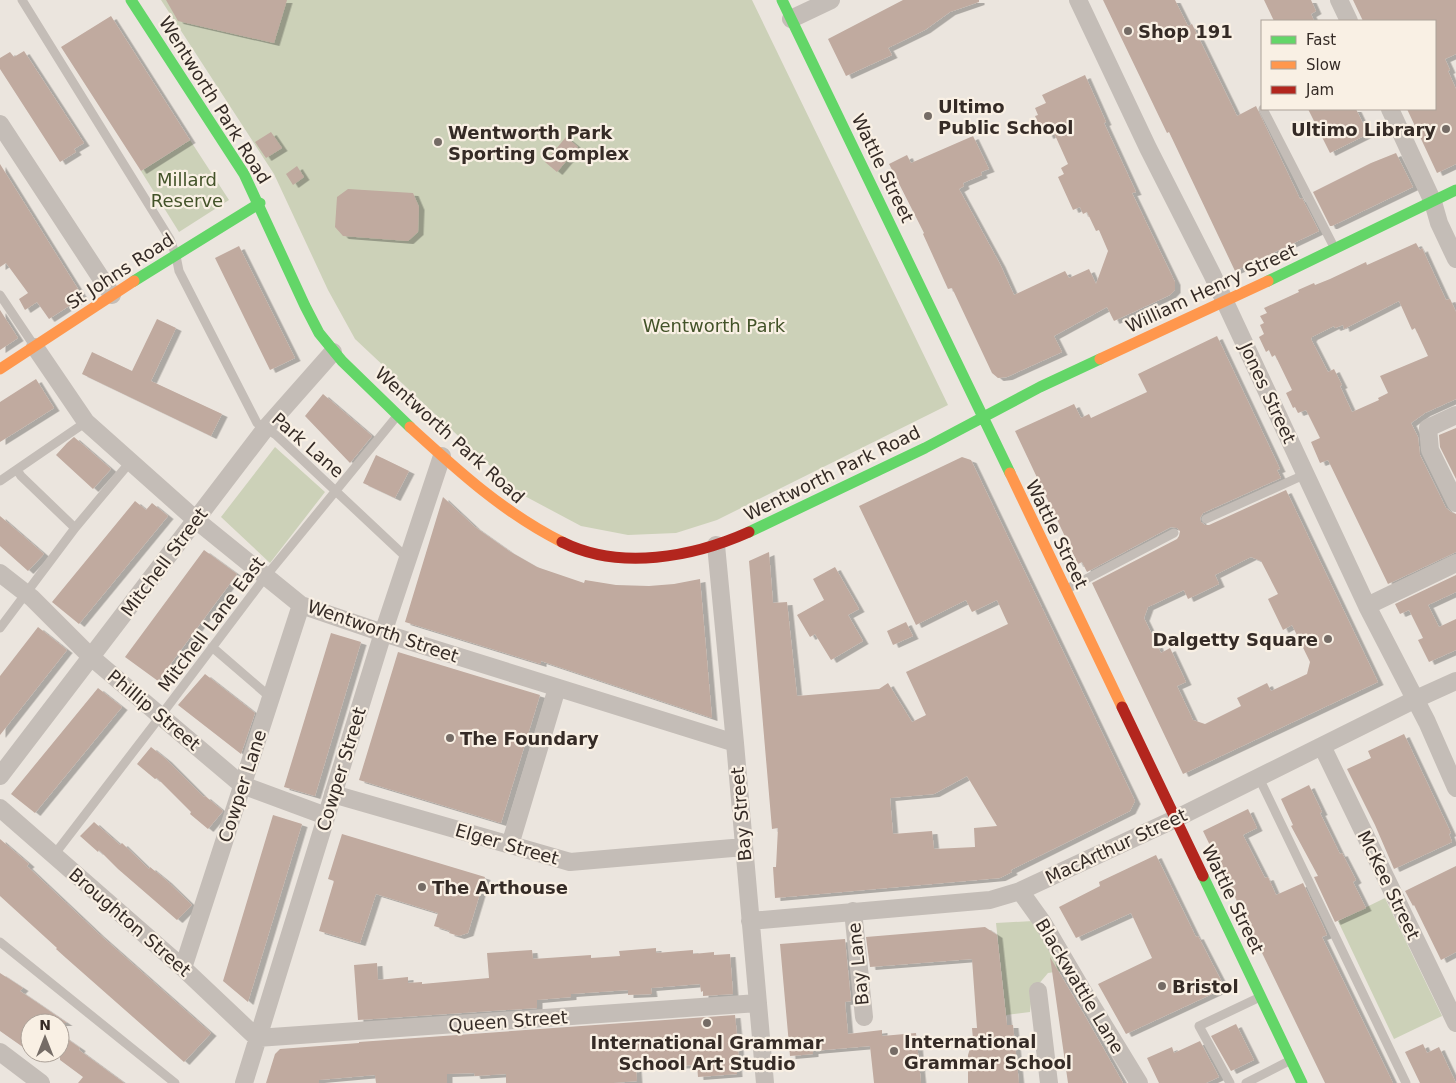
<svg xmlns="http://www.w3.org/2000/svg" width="1456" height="1083" viewBox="0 0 1456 1083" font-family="'DejaVu Sans',sans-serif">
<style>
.green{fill:#ccd1b8}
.building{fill:#c0aa9f;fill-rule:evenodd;filter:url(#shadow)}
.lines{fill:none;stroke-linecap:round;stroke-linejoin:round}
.lane{stroke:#c4bdb7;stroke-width:9}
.street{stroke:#c4bdb7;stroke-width:18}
.fast{stroke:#63d668;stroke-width:11}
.slow{stroke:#ff974d;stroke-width:11}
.jam{stroke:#b3261e;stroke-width:11}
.poi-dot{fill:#756c66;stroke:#f9f0e4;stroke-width:2}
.labels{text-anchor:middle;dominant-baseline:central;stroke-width:4.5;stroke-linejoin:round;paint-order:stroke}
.poi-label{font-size:18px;font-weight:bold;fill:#352b26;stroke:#f9f0e4;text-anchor:start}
.street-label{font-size:18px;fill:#352b26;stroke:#f9f0e4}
.park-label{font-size:18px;fill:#435329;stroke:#f9f0e4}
</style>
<defs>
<filter id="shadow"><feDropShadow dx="5.5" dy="3" stdDeviation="0" flood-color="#0004"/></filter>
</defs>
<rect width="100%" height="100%" fill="#ebe5de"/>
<!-- green -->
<path class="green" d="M161,0H752L948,405L717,520L676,533L628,535L581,526L519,493L355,339L328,290L274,174Z
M190,140L229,200L179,232L141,171Z
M275,447L325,492L270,563L221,517Z
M1385,898L1442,1016L1394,1039L1338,921Z
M1033,921L1061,971L1048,973L1032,992L1030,1012L1006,1015L996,923Z"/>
<!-- building -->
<path class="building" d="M166,0H287L274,43L178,21Z
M903,0H979V2L950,12L925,30L888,48L892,55L846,76L828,39Z
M1103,0H1175L1188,26L1192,24L1237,116L1256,106L1300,199L1302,198L1319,231L1235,271L1169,132L1167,133Z
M1264,0H1311L1316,11L1311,14L1314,21H1274Z
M1353,0H1456V54L1445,59L1450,70L1448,71L1456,89V164L1437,173L1407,109H1435V21H1363Z
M111,16L190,140L141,171L61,47Z
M24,51L84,143L74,149L76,152L60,162L0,69V58L10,52L14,57Z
M1085,75L1106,122L1104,123L1136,192L1132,193L1175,282V290L1170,295L1114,321L1107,307L1054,336L1062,352L1007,377L998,378L992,373L952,288L948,289L923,234L924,233L889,164L907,155L911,163L973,136L989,169L981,172L982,175L963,183L964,186L959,189L1000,264L1014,295L1065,271L1069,278L1089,269L1096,284L1108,251L1099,230L1096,231L1087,212L1083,214L1080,207L1073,210L1058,177L1064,174L1061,168L1068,164L1054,133L1048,136L1045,130L1042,131L1035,116L1038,115L1035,108L1046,103L1042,95Z
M1308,109H1356L1368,134L1330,153Z
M271,132L282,148L266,158L255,142Z
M566,137L578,147L557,172L545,162Z
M1396,153L1413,187L1332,226H1330L1313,192L1371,163Z
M0,164L83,297L49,319L37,302L25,310L19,299L28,293L6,263L0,267Z
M297,166L304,177L293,185L286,174Z
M348,189L413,193L419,207L418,232L408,241L343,236L335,227L337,197Z
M1416,243L1420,250L1422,248L1446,300L1450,299L1456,312V399L1425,413L1411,423L1418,437L1420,455L1446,508L1451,512L1456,514V552L1388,584L1328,460L1320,463L1311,442L1320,438L1306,410L1298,413L1295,407L1293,408L1286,393L1292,390L1275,355L1272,357L1269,350L1266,352L1259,337L1264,334L1260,325L1264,323L1260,316L1267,313L1264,308L1299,292L1298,290L1314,283L1315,285L1330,279L1366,262L1367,265ZM1399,301L1412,330L1415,328L1428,356L1380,376L1388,393L1378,398L1379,400L1352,412L1340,386L1342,385L1334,369L1328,372L1311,339L1312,337L1334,326L1335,328L1343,325L1344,329Z
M239,246L295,358L270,370L215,258Z
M0,310L18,338L0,350Z
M157,319L176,328L151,381L222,414L211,436L82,374L92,352L132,371Z
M1217,336L1280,469L1277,470L1281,478L1203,513L1200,518L1201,522L1205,525H1209L1286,490L1378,682L1183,774L1092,583L1177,539L1179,536L1180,531L1177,528L1171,527L1087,572L1082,562L1078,564L1015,431L1074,404L1081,418L1089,414L1091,418L1147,392L1138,374ZM1251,557L1261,561L1278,594L1268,599L1283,630L1292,625L1310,662L1307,674L1271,691L1267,683L1237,698L1241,706L1205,724L1193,720L1177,686L1186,682L1170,648L1161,653L1144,618L1148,607L1184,590L1188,599L1219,584L1215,575Z
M36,379L54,408L0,442V402Z
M323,394L372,436L350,463L305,416Z
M1456,428V479L1440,447L1439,435Z
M74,437L111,469L93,489L56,455L67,443Z
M376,455L409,471L395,498L363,483Z
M962,457L971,460L1135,801L1130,811L1011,870L1012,872L1000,878L775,898L773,867H776L778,828L772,829L749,561L769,552L773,603L787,602L797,696L879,689L888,683L912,722L926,715L906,672L1008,624L997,600L972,612L966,600L916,625L859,506ZM967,776L997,826L974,828L975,847L934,849L932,831L893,834L890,798L934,794Z
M443,497L475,527L509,551L537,567L584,583L585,580L616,585L649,586L674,584L700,579L712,718L541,661V664L405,622Z
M135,501L146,510L152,503L168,516L79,624L52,602Z
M0,516L44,554L28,571L0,546Z
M204,550L237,574L158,681L125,657Z
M835,567L859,609L848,615L863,641L831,660L815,634L810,637L797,615L824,600L813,579Z
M1456,575V592L1428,605L1439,627L1456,619V650L1429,662L1418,640L1423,638L1409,610L1400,614L1395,604Z
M906,622L913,636L893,645L887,631Z
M38,627L67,650L0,735V676Z
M331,633L361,642L315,796L284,787Z
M398,652L540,695L501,823L359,780Z
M205,674L255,713L241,754L178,705Z
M98,688L122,707L35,813L11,794Z
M1404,734L1451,833L1449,834L1452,842L1394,869L1375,825L1347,769L1371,758L1368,751Z
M151,747L166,759L204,797L205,796L223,811L208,829L190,814L191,812L157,778L155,779L137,764Z
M1309,785L1322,812L1320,813L1340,854L1342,853L1356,880L1353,882L1366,908L1335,922L1314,877L1318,876L1291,826L1293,825L1281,799Z
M1248,809L1257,828L1243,835L1265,878L1268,877L1276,895L1303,883L1324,928L1327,935L1322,937L1393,1083H1325L1203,831Z
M273,815L302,824L248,1002L223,981Z
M94,822L120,845L122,843L149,869L150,867L166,880L192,905L177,920L118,869L99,850L98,852L80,836Z
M342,834L485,877L468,933L459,936L449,933L450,931L434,926L438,913L376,894L360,943L319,931L334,881L328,879Z
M0,839L29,864L27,866L99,934L211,1033L184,1062L66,958L56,949L57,948L0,896Z
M1156,855L1196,937L1198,936L1225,988L1126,1034L1098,984L1152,958L1131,913L1076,938L1059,907L1100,886L1099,882Z
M1456,866V952L1441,960L1414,905L1413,906L1405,891Z
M985,927L997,935L1007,1025H1013L1019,1083H968V1055L973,1039L972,1028H977L972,959L870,967L866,937Z
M845,939L851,1001L845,1002L848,1034L882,1030V1036L916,1033L921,1083H874L870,1046L813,1051V1054L790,1056L780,944Z
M656,948V953L693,950V954L714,952V955L730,954L733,994L703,996V991L701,992L700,984L651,988L652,994L628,995V990L571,994V997L537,1000V1008L358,1020L354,965L377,963L378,980L408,977V983L422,982V984L489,978L487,953L532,950L533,959L591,955V958L620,956L619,951Z
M1050,957L1085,1016L1123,1083H1068Z
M0,973L23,988L20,991L67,1023H30V1052L0,1031Z
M735,1015L738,1045L739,1061L736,1062L737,1074L698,1077L697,1065L636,1067L637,1081L613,1083H506V1074L475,1076L474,1073L447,1074V1083H376L375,1075L319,1080V1083H266L275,1054L280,1049L359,1043V1042Z
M1236,1024L1254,1060L1231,1071L1211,1036Z
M60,1034L80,1048L79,1050L124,1083H78L83,1077L60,1060Z
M1200,1041L1219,1077L1206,1083H1159L1147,1058L1172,1047L1174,1053Z
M1423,1044L1427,1053L1439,1047L1456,1083H1420L1405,1052Z"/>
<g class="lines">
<!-- lane -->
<path class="lane" d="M22,0L170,239L176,256L179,271L257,423L276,435L407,558
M1263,109L1334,247
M0,295L33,344
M17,470L21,476L75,528
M0,481L86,422
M1206,519L1306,474
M1067,589L1174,533
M0,628L75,528L131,461
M212,647L270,697
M1259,778L1406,1083
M54,855L156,722L266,576L397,416
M0,942L175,1083
M1230,1083L1199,1026L1258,998
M1246,1083L1289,1061"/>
<!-- street -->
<path class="street" d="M1078,0L1148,148L1212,274L1367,606L1427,722L1456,788
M1339,0L1349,21
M791,19L831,0
M1390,109L1433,202L1439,223L1456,259
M0,124L112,295
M35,347L86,422L196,520L301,605L383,633L735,743
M1456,415L1428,428L1430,450L1456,503
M716,545L735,743L765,1083
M0,573L32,598L91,657L242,785L326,816
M1367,606L1456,563
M1322,746L1456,1023
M0,776L265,429L333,352
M333,794L570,862L744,847
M0,808L183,968L257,1038L758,1003
M510,845L557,688
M1020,891L1043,923L1081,988L1139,1083
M853,911L864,1017
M750,921L990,900L1020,891L1175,819L1416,699L1456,681
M183,968L301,605
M1038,991L1049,1083
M0,1052L41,1083
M244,1083L383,633L442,456"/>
<!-- fast -->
<path class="fast" d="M131,0L244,174L305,306L319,333L342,361L410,427
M782,0L1010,473
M134,281L260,203
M1268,281L1456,190
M749,532L925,448L1040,387L1100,359
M1203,876L1302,1083"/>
<!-- slow -->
<path class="slow" d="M1100,359L1268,281
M0,369L134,281
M410,427C457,470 504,513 562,542
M1010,473L1122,707"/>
<!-- jam -->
<path class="jam" d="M562,542C620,571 693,557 749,532
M1122,707L1203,876"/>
</g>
<!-- markers -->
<g class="poi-dot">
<circle cx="1128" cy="31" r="5"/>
<circle cx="928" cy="116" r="5"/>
<circle cx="1446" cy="129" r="5"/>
<circle cx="438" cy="142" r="5"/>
<circle cx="1328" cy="639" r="5"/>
<circle cx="450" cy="738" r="5"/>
<circle cx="422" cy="887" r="5"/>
<circle cx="1162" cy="986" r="5"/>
<circle cx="707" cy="1023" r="5"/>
<circle cx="894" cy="1051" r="5"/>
</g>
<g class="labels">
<!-- poi labels -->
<g class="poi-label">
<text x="1138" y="31">Shop 191</text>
<text x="938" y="106">Ultimo<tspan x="938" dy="21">Public School</tspan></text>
<text x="1436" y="129" text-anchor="end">Ultimo Library</text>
<text x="448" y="132">Wentworth Park<tspan x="448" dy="21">Sporting Complex</tspan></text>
<text x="1318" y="639" text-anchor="end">Dalgetty Square</text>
<text x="460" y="738">The Foundary</text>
<text x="432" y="887">The Arthouse</text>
<text x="1172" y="986">Bristol</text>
<text x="904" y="1041">International<tspan x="904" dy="21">Grammar School</tspan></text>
<text x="707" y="1042" text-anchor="middle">International Grammar<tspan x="707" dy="21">School Art Studio</tspan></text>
</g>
<!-- street labels -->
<g class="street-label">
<text transform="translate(215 100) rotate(58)">Wentworth Park Road</text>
<text transform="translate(883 168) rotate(64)">Wattle Street</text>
<text transform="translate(120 271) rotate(-33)">St Johns Road</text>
<text transform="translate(1211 288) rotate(-25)">William Henry Street</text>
<text transform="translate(1268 393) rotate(65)">Jones Street</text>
<text transform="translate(450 435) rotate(42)">Wentworth Park Road</text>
<text transform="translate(308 445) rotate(41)">Park Lane</text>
<text transform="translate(832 473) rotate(-26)">Wentworth Park Road</text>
<text transform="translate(1057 534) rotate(64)">Wattle Street</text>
<text transform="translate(164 562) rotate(-53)">Mitchell Street</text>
<text transform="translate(211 624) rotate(-53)">Mitchell Lane East</text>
<text transform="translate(383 631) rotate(19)">Wentworth Street</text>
<text transform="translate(154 710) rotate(40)">Phillip Street</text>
<text transform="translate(341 769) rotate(-73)">Cowper Street</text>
<text transform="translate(242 786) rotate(-72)">Cowper Lane</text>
<text transform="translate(741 814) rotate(-95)">Bay Street</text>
<text transform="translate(507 844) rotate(16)">Elger Street</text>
<text transform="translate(1116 846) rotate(-25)">MacArthur Street</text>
<text transform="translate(1389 885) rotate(64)">McKee Street</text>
<text transform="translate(1233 899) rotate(64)">Wattle Street</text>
<text transform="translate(130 922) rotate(41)">Broughton Street</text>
<text transform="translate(858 964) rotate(-96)">Bay Lane</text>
<text transform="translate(1080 986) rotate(59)">Blackwattle Lane</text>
<text transform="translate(508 1021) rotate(-4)">Queen Street</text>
</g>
<!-- park labels -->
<g class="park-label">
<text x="187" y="179">Millard<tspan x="187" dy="21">Reserve</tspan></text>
<text x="714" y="325">Wentworth Park</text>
</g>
</g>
<!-- legend -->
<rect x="1261" y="20" width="175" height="90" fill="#f9f0e4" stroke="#aba198"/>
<rect x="1271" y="36" width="25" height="8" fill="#63d668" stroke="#aba198"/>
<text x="1306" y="45" font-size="15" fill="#352b26">Fast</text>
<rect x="1271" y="61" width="25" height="8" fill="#ff974d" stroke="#aba198"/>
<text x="1306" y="70" font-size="15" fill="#352b26">Slow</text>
<rect x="1271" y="86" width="25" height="8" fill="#b3261e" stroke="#aba198"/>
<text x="1306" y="95" font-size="15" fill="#352b26">Jam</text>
<!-- north arrow -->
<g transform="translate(45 1038)"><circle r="24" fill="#f9f0e4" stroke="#aba198"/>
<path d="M0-4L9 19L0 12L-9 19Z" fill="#756c66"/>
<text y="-8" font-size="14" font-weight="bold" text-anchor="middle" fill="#352b26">N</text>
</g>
</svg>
